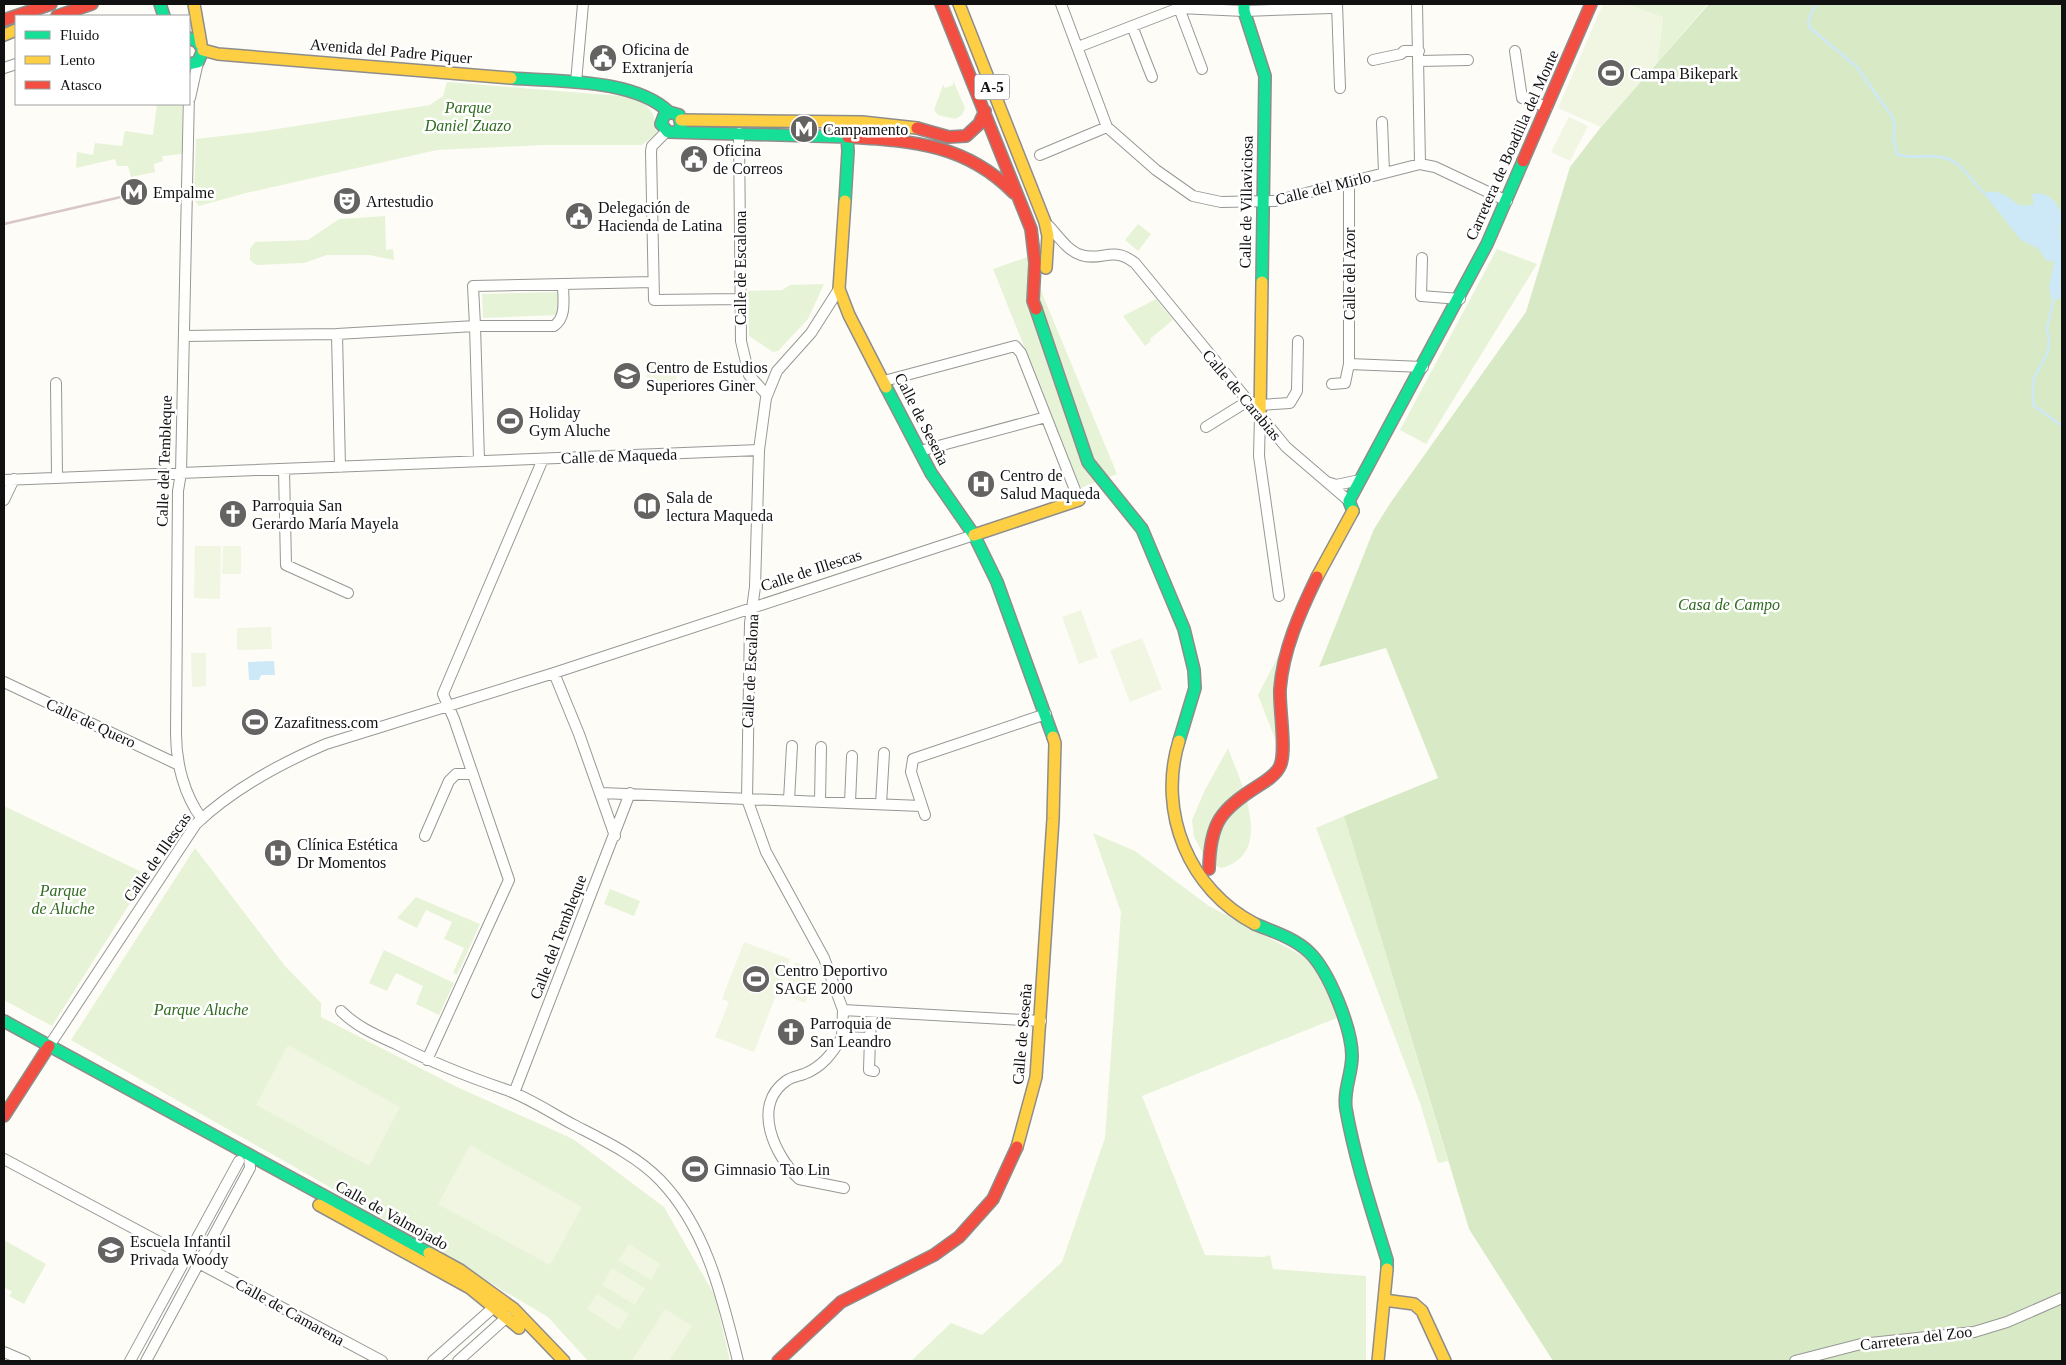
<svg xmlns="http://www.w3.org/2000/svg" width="2066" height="1365" viewBox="0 0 2066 1365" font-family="'Times New Roman',serif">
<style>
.green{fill:#e7f3d7}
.forest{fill:#d8eac5}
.pitch{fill:#f0f6e1}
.water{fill:#cde8f7}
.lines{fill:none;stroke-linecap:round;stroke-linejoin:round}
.stream{stroke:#cde8f7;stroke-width:2.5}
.street-casing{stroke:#979795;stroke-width:12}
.fast-casing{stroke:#8e8d8b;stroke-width:14}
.slow-casing{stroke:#8e8d8b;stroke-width:14}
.jam-casing{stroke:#8e8d8b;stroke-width:14}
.street{stroke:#fffffe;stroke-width:10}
.fast{stroke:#16e098;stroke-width:11}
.slow{stroke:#ffcf43;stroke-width:11}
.jam{stroke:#f24e42;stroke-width:11}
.rail{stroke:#d9c6c7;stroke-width:2.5}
.labels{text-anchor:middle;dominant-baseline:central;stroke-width:5;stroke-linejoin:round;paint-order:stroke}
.shield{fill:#fff;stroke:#585858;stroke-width:1}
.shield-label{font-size:15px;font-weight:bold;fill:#111}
.poi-label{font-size:16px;fill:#111;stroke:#fff;text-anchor:start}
.street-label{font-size:16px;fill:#111;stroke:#fff}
.park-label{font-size:16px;font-style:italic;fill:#2f6b1f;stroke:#fff}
</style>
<rect width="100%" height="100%" fill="#fdfcf7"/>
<!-- green -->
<path class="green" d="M1626,4H1708L1657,63L1663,18Z
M953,80L965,108L962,115L955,119L938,115L934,110L943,85L945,88L953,85Z
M447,82L634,97C651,108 655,112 657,133L642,145H545L437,150L246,193L199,206L194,200L196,139L264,131L430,105L443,96Z
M157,104H182V154L162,156L163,161L154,164L155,172L131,177L128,166H117L115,159L76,168L77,152L93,155L95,143L122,146L125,131L153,135Z
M385,216L386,250L393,249L394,260L369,255H327L304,263L256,265L250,260V249L255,242L308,240L339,219Z
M1138,224L1151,234L1138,251L1125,240Z
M1497,249L1537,264L1426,444L1400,430Z
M1027,257L1117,474L1081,488L993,269Z
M824,284L808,319L778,351L773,352L749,336L748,291L782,290L790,285Z
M558,292L559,310L556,315L483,318L482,294Z
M1156,299L1173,320L1150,339L1151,341L1145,346L1123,316Z
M1288,637L1279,749L1258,695Z
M1228,748C1241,783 1276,854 1221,868L1207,861L1194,837L1192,820L1204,792Z
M4,806L148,875L52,1026L4,1000Z
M1344,816L1448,1161L1438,1163L1420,1103L1316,828Z
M1093,833L1135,851L1209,906L1303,956L1314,967L1339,1017L1142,1096L1205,1255L1264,1257L1270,1255L1273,1269L1366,1276V1361H911L951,1323L982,1335L1062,1262L1105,1138L1121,912Z
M195,848L285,966L321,1003V1017L457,1087L573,1139L664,1207L715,1296L730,1361H588L548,1317L326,1185L71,1040Z
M610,889L640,901L634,916L604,904Z
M416,897L480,924L457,975L453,973L464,948L444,939L452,922L426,910L417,928L397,918Z
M384,950L454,983L439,1015L416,1004L423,986L396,973L387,991L369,983Z
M4,1240L46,1264L24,1304L9,1296L12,1292L4,1287Z"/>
<!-- forest -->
<path class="forest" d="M1709,4H2062V1361H1553L1469,1229L1344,816L1438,778L1386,648L1319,667L1374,529L1391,502L1526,312L1570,167L1601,127Z"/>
<!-- pitch -->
<path class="pitch" d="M1603,4H1626L1663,17L1657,63L1601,127L1558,108Z
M1569,117L1588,126L1570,161L1551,152Z
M647,362L677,363L676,388L647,387Z
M195,546H221L220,599L194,598Z
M223,546H241V574H222Z
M1081,610L1098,657L1079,664L1062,617Z
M271,627L272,649L237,650V628Z
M1142,638L1162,689L1130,702L1110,650Z
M191,653H206V686L192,687Z
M744,942L790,959L754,1052L715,1037L729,1002L722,999Z
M795,962L817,970L805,1003L782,994Z
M288,1045L400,1107L369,1166L256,1105Z
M470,1145L582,1207L550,1265L438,1204Z
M629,1244L660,1264L651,1280L618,1260Z
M612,1268L645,1288L635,1305L602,1285Z
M597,1294L629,1314L619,1330L587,1309Z
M665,1309L692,1326L669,1361H633L632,1360Z"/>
<!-- water -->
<path class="water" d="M1987,192C1992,192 1998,191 2002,194C2018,201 2014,209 2034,204L2032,194C2047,190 2059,203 2062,217C2062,221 2060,224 2060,228C2059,237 2063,247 2062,256C2061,270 2060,284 2061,298L2052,301L2049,287L2054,262L2046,260L2038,248L2021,240L1986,196Z
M274,661L275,675H261L259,680H249L248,662Z"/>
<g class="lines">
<!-- stream -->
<path class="stream" d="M1816,4L1808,21L1810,28L1856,66L1891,115L1895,126L1893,137L1897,154C1912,160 1924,154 1940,157C1964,160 1971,183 1987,196
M2054,298L2047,328L2049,341L2048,351L2033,380V405L2062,426"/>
<defs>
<path id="street" d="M1061,4L1107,127L1156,170L1193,196L1221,202L1275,201L1420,164L1435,167L1507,201
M1337,4L1340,88
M1417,4L1420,164
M1179,8L1202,69
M1132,26L1152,77
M1078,47L1179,8L1244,11L1331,8L1337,4
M1515,51L1522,98L1547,107
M1373,60L1401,54L1404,51H1419
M1419,61L1468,60
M4,68L16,64
M576,82L583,4
M189,93L181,473L178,491L176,733C176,763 184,795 202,819
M190,98L198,62
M1382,122L1384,172
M666,132L652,146L651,151L654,300L740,299
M739,133L741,341L749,375L766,394
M1040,155L1107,127
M1349,183V364L1423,367
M1049,226C1058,236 1068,251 1081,255C1102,262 1112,245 1135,263L1286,447L1349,501
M1422,258L1421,296L1460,299
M563,284C563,299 567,317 554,326H475L473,286L652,282
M839,289L811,333L777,371L766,398L759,450L755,587L750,623L747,799L766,852L824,958L843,1010L1041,1021
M184,336L337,334
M884,381L1015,346L1021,353L1079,500
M56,383L57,476
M1332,384L1345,383L1349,364
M1260,416L1259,456L1279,596
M1206,427L1248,401L1260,405L1290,403L1297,391L1298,341
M920,451L1046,417
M340,467L337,334L475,326L479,460
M284,469L286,565L348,593
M4,480L759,450
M1327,482L1336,485L1360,480
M4,500L14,479
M554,673L579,734L615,836
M4,682L179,765
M601,793L921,806
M789,800L792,746
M820,801L821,747
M850,803L852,756
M881,804L884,753
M925,815L911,772L913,759L1046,714
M425,836L449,781L456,774H472
M843,1010L842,1037L870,1038L872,1012
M341,1011C357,1027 376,1035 396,1044C431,1062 466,1076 504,1089C528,1097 551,1113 574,1125C603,1140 637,1156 660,1180C707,1229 722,1297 738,1361
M842,1037C832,1054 822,1067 804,1074C798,1076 791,1077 786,1081C751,1106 775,1156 799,1179L844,1188
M870,1038L869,1070L874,1071
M49,1046L196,824C233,789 279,764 326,744L554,673L974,535
M427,1060L509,880L454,719L443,694L543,459
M514,1093L630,793
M4,1159L382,1361
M4,1352L25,1361
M130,1361L239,1161
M146,1361L250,1168L249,1155
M433,1361L494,1307L499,1306
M458,1361L507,1317
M1795,1361L1861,1344L1974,1332L2007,1322L2062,1298"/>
<path id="fast" d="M160,4L164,16
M1244,4V11L1265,76L1262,282
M189,38L198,42L203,50L198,62L189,64
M511,78C558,82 633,78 669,112
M678,131L681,126L679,115L669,112L664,116L661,124L668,132L848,137
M845,201L848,151L846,122
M1036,309L1088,462L1142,529L1184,629L1194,670L1195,688L1179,741
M886,387L931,473L974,535L997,582L1053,737
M1353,511L1349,501L1487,244L1523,161
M1255,924C1274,932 1294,938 1309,952C1329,971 1352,1029 1352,1056C1352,1074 1343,1091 1346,1109C1355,1160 1372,1211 1387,1260V1269
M4,1021L429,1253"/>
<path id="slow" d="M194,4L201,44
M959,4L1045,222L1048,236L1046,268
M4,35L16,30
M203,50L218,54L511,78
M681,120L862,122L917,128
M845,201L839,289L849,315L886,387
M1260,416L1262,282
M974,535L1079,500
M1317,577L1353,511
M1179,741C1157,812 1189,890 1255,924
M1017,1147L1036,1077L1053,819L1055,743L1053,737
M319,1205L470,1288L519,1328
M429,1253L460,1270L514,1309L564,1361
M1384,1300L1414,1304L1422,1311L1445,1361
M1378,1361L1387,1269"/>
<path id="jam" d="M941,4L1031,229L1035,263L1033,301L1036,309
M57,16L92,4
M4,20L51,4
M917,128L949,137L966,136L979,124L985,111
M848,137C913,141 966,144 1014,193
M1523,161L1591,4
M1209,869C1210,823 1220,810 1258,786C1266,781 1276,775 1280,766C1287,751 1279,709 1280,689C1283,650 1300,612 1317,577
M4,1116L49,1046
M778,1361L841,1302L934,1255L959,1237L993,1199L1017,1147"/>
</defs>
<!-- street casing -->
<use href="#street" class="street-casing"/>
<!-- fast casing -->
<use href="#fast" class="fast-casing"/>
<!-- slow casing -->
<use href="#slow" class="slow-casing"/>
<!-- jam casing -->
<use href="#jam" class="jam-casing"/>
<!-- street -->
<use href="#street" class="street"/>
<!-- fast -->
<use href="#fast" class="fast"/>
<!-- slow -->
<use href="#slow" class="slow"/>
<!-- jam -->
<use href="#jam" class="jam"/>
<!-- rail -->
<path class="rail" d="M4,224L134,194"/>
</g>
<!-- icons -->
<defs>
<symbol id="civic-disc" viewBox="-11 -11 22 22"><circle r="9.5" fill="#646362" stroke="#fff"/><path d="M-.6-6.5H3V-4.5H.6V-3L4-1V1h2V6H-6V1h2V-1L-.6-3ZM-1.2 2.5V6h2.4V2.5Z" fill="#fff"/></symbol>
<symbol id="stadium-disc" viewBox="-11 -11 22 22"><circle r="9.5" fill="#646362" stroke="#fff"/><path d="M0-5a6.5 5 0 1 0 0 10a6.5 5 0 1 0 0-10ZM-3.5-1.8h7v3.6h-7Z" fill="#fff"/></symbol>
<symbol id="metro-disc" viewBox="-11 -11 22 22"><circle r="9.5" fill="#646362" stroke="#fff"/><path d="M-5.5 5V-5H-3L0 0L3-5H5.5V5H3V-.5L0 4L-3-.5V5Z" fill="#fff"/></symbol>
<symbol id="theatre-disc" viewBox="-11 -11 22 22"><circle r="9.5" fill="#646362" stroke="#fff"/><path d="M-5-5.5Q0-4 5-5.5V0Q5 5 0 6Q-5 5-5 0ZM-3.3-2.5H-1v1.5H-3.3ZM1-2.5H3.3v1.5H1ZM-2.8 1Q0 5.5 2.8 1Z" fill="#fff"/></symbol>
<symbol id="school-disc" viewBox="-11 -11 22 22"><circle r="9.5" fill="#646362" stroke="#fff"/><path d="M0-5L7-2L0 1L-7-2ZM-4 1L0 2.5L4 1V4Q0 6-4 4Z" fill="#fff"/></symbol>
<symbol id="hospital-disc" viewBox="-11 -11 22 22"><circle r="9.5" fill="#646362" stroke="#fff"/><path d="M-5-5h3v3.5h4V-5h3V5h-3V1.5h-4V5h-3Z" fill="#fff"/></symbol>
<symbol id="library-disc" viewBox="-11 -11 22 22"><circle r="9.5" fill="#646362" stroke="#fff"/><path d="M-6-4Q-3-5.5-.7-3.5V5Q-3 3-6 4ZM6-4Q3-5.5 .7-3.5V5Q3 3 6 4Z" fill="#fff"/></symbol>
<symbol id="church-disc" viewBox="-11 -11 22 22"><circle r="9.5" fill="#646362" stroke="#fff"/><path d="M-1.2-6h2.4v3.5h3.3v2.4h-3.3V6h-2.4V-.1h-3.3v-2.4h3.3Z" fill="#fff"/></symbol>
</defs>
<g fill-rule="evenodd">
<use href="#civic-disc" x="587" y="42" width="32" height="32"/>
<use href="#stadium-disc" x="1595" y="57" width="32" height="32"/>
<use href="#metro-disc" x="788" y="113" width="32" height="32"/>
<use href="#civic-disc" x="678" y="143" width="32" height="32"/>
<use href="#metro-disc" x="118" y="176" width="32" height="32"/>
<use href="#theatre-disc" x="331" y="185" width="32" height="32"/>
<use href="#civic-disc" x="563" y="200" width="32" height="32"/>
<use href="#school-disc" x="611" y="360" width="32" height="32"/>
<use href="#stadium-disc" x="494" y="405" width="32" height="32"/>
<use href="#hospital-disc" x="965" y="468" width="32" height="32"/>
<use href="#library-disc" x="631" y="490" width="32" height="32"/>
<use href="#church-disc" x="217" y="498" width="32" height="32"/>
<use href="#stadium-disc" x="239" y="706" width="32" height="32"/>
<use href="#hospital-disc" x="262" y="837" width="32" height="32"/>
<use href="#stadium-disc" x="740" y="963" width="32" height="32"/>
<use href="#church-disc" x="775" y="1016" width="32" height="32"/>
<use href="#stadium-disc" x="679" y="1153" width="32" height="32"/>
<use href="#school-disc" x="95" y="1234" width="32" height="32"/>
</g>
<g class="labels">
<!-- shield labels -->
<rect class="shield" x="974.5" y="74.5" width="35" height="25" rx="4"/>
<g class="shield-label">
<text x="992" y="87">A-5</text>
</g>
<!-- poi labels -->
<g class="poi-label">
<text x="622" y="49">Oficina de<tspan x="622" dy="18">Extranjería</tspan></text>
<text x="1630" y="73">Campa Bikepark</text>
<text x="823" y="129">Campamento</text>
<text x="713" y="150">Oficina<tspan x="713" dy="18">de Correos</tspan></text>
<text x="153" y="192">Empalme</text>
<text x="366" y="201">Artestudio</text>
<text x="598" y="207">Delegación de<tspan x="598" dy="18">Hacienda de Latina</tspan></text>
<text x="646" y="367">Centro de Estudios<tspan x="646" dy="18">Superiores Giner</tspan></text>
<text x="529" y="412">Holiday<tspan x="529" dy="18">Gym Aluche</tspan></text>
<text x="1000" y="475">Centro de<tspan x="1000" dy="18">Salud Maqueda</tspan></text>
<text x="666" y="497">Sala de<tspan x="666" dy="18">lectura Maqueda</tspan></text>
<text x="252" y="505">Parroquia San<tspan x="252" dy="18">Gerardo María Mayela</tspan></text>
<text x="274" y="722">Zazafitness.com</text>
<text x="297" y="844">Clínica Estética<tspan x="297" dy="18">Dr Momentos</tspan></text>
<text x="775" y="970">Centro Deportivo<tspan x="775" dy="18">SAGE 2000</tspan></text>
<text x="810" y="1023">Parroquia de<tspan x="810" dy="18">San Leandro</tspan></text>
<text x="714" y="1169">Gimnasio Tao Lin</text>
<text x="130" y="1241">Escuela Infantil<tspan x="130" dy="18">Privada Woody</tspan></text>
</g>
<!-- street labels -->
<g class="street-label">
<text transform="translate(391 51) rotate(5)">Avenida del Padre Piquer</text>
<text transform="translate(1512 145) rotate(-66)">Carretera de Boadilla del Monte</text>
<text transform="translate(1323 188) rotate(-14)">Calle del Mirlo</text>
<text transform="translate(1246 202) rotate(-89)">Calle de Villaviciosa</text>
<text transform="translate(740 268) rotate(-90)">Calle de Escalona</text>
<text transform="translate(1349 274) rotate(-90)">Calle del Azor</text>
<text transform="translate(1242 395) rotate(50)">Calle de Carabias</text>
<text transform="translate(922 419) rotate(63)">Calle de Seseña</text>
<text transform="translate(619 456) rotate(-2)">Calle de Maqueda</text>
<text transform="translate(164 461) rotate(-88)">Calle del Tembleque</text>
<text transform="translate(811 570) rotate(-18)">Calle de Illescas</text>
<text transform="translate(750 671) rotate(-87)">Calle de Escalona</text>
<text transform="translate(91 723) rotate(25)">Calle de Quero</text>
<text transform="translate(157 857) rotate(-55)">Calle de Illescas</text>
<text transform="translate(558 937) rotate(-69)">Calle del Tembleque</text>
<text transform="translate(1022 1034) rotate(-85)">Calle de Seseña</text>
<text transform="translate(392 1215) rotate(29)">Calle de Valmojado</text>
<text transform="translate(290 1312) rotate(29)">Calle de Camarena</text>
<text transform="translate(1916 1338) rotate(-7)">Carretera del Zoo</text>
</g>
<!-- park labels -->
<g class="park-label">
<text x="468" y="107">Parque<tspan x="468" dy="18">Daniel Zuazo</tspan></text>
<text x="1729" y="604">Casa de Campo</text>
<text x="63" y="890">Parque<tspan x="63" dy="18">de Aluche</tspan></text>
<text x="201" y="1009">Parque Aluche</text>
</g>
</g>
<!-- border -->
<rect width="2066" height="1365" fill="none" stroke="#111111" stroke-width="10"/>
<!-- legend -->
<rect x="15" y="15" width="175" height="90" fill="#ffffff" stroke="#a0a0a0"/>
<rect x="25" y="31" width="25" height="8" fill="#16e098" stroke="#a0a0a0"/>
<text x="60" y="40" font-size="15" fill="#111111">Fluido</text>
<rect x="25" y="56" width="25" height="8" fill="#ffcf43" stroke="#a0a0a0"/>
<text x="60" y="65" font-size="15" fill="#111111">Lento</text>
<rect x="25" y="81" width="25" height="8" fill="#f24e42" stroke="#a0a0a0"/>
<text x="60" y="90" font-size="15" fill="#111111">Atasco</text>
</svg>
